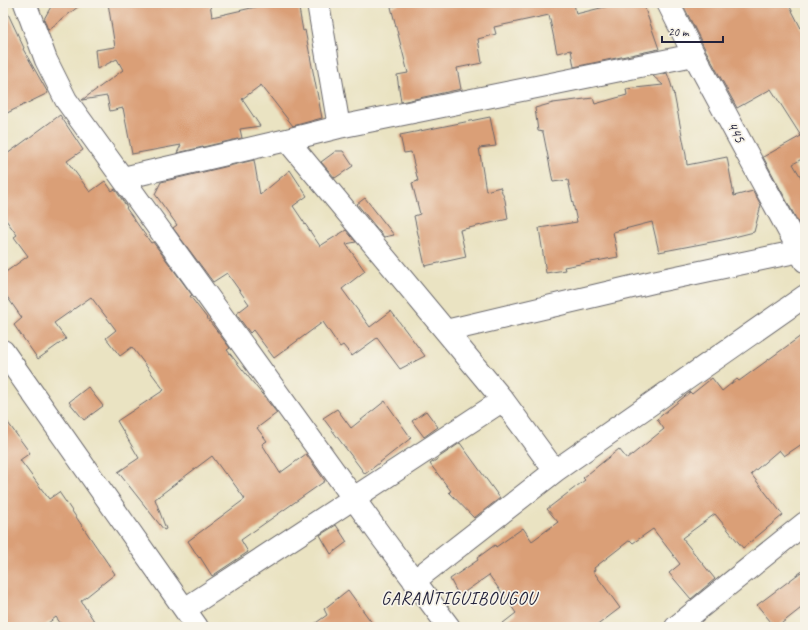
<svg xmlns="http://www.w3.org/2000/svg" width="808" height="630" viewBox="0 0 808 630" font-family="Caveat,sans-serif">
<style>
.building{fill:#da9f77}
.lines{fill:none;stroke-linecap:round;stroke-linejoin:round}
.minor-casing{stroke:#68666a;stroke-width:24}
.minor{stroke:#fff;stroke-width:22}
.labels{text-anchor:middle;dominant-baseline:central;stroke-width:3.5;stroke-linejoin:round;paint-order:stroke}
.street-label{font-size:16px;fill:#22223b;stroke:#f7f3e8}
.quarter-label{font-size:18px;letter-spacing:1px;fill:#22223b;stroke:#f7f3e8}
</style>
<rect width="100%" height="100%" fill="#f7f3e8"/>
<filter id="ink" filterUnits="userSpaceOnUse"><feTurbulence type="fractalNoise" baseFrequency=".025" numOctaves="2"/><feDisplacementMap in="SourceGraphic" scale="8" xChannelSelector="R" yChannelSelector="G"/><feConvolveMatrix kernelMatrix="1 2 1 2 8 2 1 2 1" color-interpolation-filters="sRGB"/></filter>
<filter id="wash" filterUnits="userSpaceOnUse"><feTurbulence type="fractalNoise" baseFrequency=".012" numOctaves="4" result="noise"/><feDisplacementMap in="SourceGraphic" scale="16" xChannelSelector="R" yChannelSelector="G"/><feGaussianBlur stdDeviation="0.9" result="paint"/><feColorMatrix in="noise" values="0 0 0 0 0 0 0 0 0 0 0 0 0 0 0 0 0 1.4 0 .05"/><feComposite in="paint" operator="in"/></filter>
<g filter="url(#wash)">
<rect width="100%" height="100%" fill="#eae3c2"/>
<g id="blocks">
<!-- building -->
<path class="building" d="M3,3L24,48L23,49L48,93L3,115Z
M53,3H83L48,30L44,19Z
M108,3H210L212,17L273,3H298L303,31L305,30L322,118L293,126L261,85L242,99L260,126L240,129L242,138L177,153L181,145L132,154L123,108L110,111L107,96L82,100L123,70L117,59L97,69L95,50L115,47Z
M398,3H574L576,14L621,3H643L659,49L574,67L571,50L557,53L549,15L494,27L496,34L478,39L482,63L457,68L461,89L401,102L397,75L408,73L391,7L398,5Z
M682,3H788L805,36V157L793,164L805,184V235L763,157L801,136L771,89L737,108L705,49Z
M667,73L671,84L674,95V94L686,155L687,165L727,157L734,196L753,191L761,205L754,232L722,240L659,252L652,222L613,232L618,257L564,267L565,270L546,273L539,228L577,222L568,180L553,182L543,132L538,131L535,108L553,103L593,98L595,104L627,95L626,89L663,85L653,76Z
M60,115L83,150L67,161L90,192L105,181L112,191L115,189L127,207L126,208L151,243L153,242L192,295L190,296L230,348L227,350L254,384L277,413L257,428L267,441L262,444L280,473L306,454L325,481L241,540L248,552L212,576L200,557L199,558L188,541L245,499L226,473L225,474L212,456L155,499L166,529L164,530L118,472L139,458L117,421L164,390L132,347L120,356L106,338L116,330L91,297L54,323L66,339L38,359L14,325L22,318L3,291V274L28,256L14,237L17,235L3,216V157Z
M490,117L496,146L479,148L486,191L500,187L505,200L508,219L460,230L466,257L425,266L414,216L420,214L412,183L418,181L411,152L404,153L400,135Z
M336,151H343L353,166L335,178L321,162Z
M254,160L260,195L290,170L307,196L293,206L320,246L346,230L356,242L346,244L365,271L342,289L370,327L391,311L425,356L400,369L377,338L352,356L343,345L340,347L323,322L274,358L253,330L250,333L236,314L249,304L227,273L213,282L173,228L177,225L155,194L161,182Z
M365,198L394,235L384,237L357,204Z
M805,333V442L784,456L779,450L751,474L783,515L743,548L715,514L682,538L715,579L691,599L669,573L680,564L653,529L633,543L630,540L594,568L595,570L593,571L620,608L595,627H498L516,613L489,575L459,596L450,579L478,560L477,558L495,545L496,547L523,528L532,541L558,522L547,509L585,480L583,478L619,449L627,459L664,429L657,419L690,392L692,394L712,378L722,391L737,379L739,381Z
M88,387L103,406L84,420L69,402Z
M385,401L411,438L365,474L323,418L337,409L351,428Z
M426,411L438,427L424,437L412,421Z
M3,416L30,453L20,460L49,499L59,492L115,574L81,601L98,627H63L56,617L43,627H3Z
M460,443L500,498L474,518L449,492L451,491L430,464L439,458H438Z
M336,525L347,542L331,554L320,535Z
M805,569V605L777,627H775L757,605Z
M348,590L375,627H310L327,615L324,609Z"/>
</g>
</g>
<g filter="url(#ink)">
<use href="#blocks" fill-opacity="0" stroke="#68666a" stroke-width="1"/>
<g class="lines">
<defs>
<path id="minor" d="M25,3L46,60L66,100L380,535L449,627
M318,3L339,127
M668,3L694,55L805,261
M287,140L503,400L555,471
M123,178L287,140L339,127L694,55
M446,331L653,282L800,251L805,248
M3,351L197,627
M414,581L555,471L805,296
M185,609L503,400
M676,627L805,523"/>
</defs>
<!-- minor casing -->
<use href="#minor" class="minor-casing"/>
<!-- minor -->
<use href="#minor" class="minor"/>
</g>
</g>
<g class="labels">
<!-- street labels -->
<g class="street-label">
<text transform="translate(736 132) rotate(62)">445</text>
</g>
<!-- quarter labels -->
<g class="quarter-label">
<text x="459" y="598">GARANTIGUIBOUGOU</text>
</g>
</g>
<!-- margin -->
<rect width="808" height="630" fill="none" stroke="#f7f3e8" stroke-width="16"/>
<!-- scale -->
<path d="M662 36v6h61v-6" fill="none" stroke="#22223b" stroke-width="2"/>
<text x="668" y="36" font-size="12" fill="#22223b" stroke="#f7f3e8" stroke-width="3" paint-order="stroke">20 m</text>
</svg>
